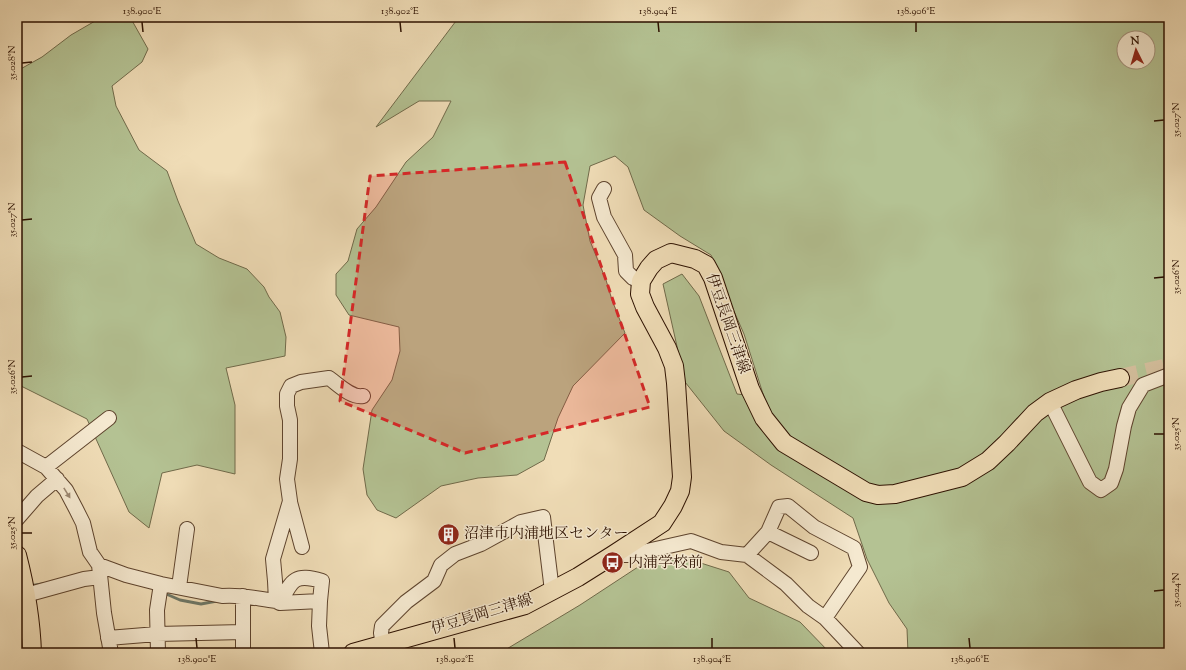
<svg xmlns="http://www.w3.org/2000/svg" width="1186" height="670" viewBox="0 0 1186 670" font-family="'Sorts Mill Goudy','Noto Serif JP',serif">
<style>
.green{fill:#b4c293;stroke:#706a4a;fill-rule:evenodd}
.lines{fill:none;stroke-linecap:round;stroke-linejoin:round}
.stream{stroke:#6e7868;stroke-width:3}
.major-tunnel{stroke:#d3be9c;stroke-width:18;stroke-dasharray:18 9;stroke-linecap:butt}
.minor-casing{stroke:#5e442e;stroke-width:16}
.major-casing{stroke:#2d1100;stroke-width:20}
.minor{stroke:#f5e9d0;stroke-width:14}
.major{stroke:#f0ddb7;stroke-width:18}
.oneway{fill:#9b8872}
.marked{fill:#d62828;fill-opacity:0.2;stroke:#d62828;stroke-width:3;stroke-dasharray:8 5;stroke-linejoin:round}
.ticks{fill:none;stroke:#2d1100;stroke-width:1.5}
.labels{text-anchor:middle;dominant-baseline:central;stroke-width:3;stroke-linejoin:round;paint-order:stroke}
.street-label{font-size:15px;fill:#2d1100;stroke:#f5e9d0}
.poi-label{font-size:15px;fill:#2d1100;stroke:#f5e9d0;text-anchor:start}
.neatline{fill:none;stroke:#2d1100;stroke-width:1.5}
.ticks-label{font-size:10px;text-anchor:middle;fill:#2d1100}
</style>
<rect width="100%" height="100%" fill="#f0ddb7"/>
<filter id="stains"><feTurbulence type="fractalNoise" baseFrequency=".005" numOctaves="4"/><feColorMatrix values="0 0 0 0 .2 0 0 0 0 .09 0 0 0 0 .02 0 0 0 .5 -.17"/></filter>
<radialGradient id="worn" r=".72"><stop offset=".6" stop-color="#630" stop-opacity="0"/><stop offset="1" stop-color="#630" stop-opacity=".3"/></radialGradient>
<!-- green -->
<path class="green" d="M102,17H130L148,49L142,62L112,86L116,106L139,150L167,171L178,201L196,244L219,258L247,269L264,287L269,297L280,312L286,337L285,356L226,368L235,405V474L197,465L162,473L149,528L129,512L87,419L17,384V71L42,57L71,35Z
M459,17H1169V653H908L907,629L889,603L867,559L853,518L771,465L724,431L685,382L663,284L682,274L699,296L737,394L764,397L744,334L729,300L722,277L711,255L680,236L644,210L628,167L615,156L590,166L583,205L590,241L606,280L612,300L625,333L573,386L558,418L544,460L517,475L478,478L441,486L396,518L377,510L367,495L363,469L372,410L392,380L400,351L399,327L349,315L336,295V274L348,261L357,229L376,207L406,162L433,137L451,101H419L376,127ZM1124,38H1148V62H1124Z
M685,558L729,572L749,598L800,622L830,653H500L580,605L641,565Z"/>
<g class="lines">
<!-- stream -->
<path class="stream" d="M29,586L42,584
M164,593L180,600L201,604L217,601"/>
<!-- major-tunnel -->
<path class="major-tunnel" d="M1120,378L1169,367"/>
<defs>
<path id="minor" d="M604,189L599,198L604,217L625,255L626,271L633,278L641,281
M1050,402L1090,482L1101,490L1111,483L1116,469L1124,426L1129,408L1143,385L1169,375
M17,451L46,467L66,490L76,509L83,523L90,552L99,565L104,613L111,653
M46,467L109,418
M290,502L302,547
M17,519L37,496L57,479
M768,532L811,553
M613,555H629L691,541L721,552L747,555L786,584L808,606L825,618L858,653
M747,555L768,532L779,507L788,506L814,527L854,548L860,567L825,618
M99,565L126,575L161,584L222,596C240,594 258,599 276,601L280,603L320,601L319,626L322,653
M179,587L187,529
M26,595L84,579L100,577
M276,601L275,581L273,559L290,501L287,479L290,459V420L287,406V394L291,386L301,382L329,378C339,385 351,398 363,396
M280,603C292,580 294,573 322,581L320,601
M108,638L157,634L243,632
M383,645L381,633L382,626L406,602L434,581L441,565L455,554L481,544L521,522L543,517L552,591
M158,653L157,610L161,584
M243,653V596"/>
<path id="major" d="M17,555C25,586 31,621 32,653
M353,653L525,605L578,577L613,555L662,523L673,506L680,491L682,477L676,383L674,366L667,348L645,307L640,294L641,281L649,268L656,260L671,253L695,259L706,265L713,278L750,389L764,418L784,443L866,492L878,495L895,494L962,477L988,461L1007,443L1035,413L1050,402L1076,390L1101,382L1120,378"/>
</defs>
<!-- minor casing -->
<use href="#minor" class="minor-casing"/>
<!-- major casing -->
<use href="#major" class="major-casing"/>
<!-- minor -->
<use href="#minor" class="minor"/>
<!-- major -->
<use href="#major" class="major"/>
</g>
<!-- one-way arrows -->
<defs><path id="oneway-solid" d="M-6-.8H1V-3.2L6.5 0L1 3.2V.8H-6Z"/></defs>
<use class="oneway" href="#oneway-solid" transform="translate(67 493) rotate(58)"/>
<!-- marked area -->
<path class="marked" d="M565,162L650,407L465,453L340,401L370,176Z"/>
<!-- ticks -->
<path class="ticks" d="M142,22L143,32M400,22L401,32M658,22L659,32M916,22V32M22,63L32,62M1154,121L1164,120M22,220L32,219M1154,278L1164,277M22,377L32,376M1154,434H1164M22,533H32M1154,591L1164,590M196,638L197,648M454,638L455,648M712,638V648M969,638L970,648"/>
<!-- icons -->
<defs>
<symbol id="building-disc" viewBox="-11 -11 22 22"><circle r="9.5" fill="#8f2418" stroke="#f5e9d0"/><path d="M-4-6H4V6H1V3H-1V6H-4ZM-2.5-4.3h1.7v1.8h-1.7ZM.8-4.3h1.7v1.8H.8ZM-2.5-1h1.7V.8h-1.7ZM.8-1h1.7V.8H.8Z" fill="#fff"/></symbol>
<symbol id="bus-disc" viewBox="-11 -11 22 22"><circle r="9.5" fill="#8f2418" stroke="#f5e9d0"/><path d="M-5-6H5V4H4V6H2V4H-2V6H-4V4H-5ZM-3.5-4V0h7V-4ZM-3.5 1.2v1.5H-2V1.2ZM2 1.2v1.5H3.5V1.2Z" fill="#fff"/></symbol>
</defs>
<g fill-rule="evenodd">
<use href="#building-disc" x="436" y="522" width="25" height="25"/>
<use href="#bus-disc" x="600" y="550" width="25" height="25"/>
</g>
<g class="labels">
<!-- street labels -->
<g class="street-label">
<text transform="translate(727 324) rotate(71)">伊豆長岡三津線</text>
<text transform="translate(482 615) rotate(-17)">伊豆長岡三津線</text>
</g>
<!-- poi labels -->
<g class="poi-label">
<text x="464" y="534">沼津市内浦地区センター</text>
<text x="628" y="563">内浦学校前</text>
</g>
</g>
<!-- margin -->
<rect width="1186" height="670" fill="none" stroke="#f0ddb7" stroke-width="44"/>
<!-- north arrow -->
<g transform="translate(1136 50) rotate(355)"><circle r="19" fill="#f5e9d0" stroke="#a5937d"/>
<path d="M0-3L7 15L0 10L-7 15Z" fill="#8f2418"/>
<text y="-6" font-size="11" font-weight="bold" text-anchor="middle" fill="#2d1100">N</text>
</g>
<rect x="22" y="22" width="1142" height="626" class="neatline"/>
<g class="ticks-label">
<text x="142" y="14">138.900°E</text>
<text x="400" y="14">138.902°E</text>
<text x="658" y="14">138.904°E</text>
<text x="916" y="14">138.906°E</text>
<text transform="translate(11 63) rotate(-90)" y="4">35.028°N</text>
<text transform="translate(1175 120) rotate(-90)" y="4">35.027°N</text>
<text transform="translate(11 220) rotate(-90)" y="4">35.027°N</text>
<text transform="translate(1175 277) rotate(-90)" y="4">35.026°N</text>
<text transform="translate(11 377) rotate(-90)" y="4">35.026°N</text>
<text transform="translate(1175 434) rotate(-90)" y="4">35.025°N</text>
<text transform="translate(11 533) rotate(-90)" y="4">35.025°N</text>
<text transform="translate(1175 590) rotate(-90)" y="4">35.024°N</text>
<text x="197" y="662">138.900°E</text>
<text x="455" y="662">138.902°E</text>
<text x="712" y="662">138.904°E</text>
<text x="970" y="662">138.906°E</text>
</g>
<rect width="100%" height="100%" filter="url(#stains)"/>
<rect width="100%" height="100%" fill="url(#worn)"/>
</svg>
